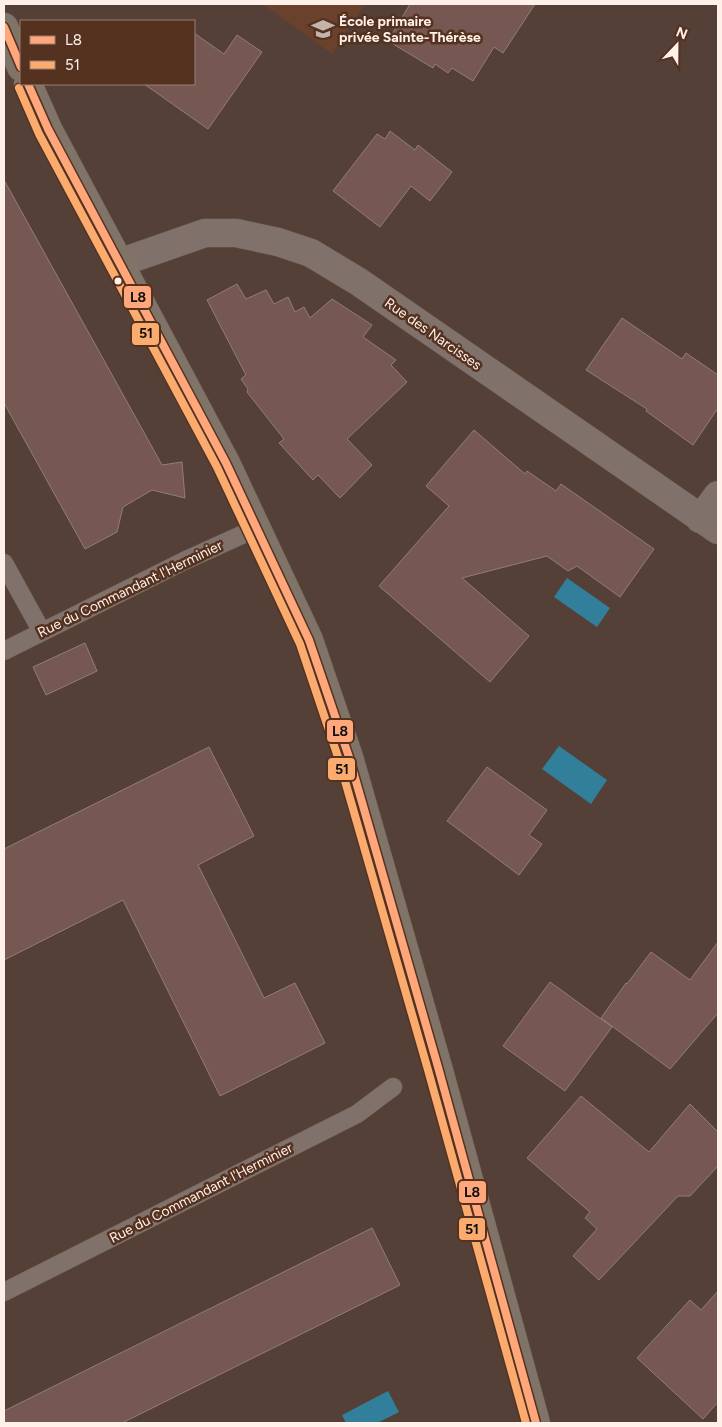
<svg xmlns="http://www.w3.org/2000/svg" width="722" height="1427" viewBox="0 0 722 1427" font-family="Figtree,sans-serif">
<style>
.built{fill:#6a412d}
.water{fill:#327f9b}
.building{fill:#775751;stroke:#907e78}
.lines{fill:none;stroke-linecap:round;stroke-linejoin:round}
.lane-casing{stroke:#6c5d55;stroke-width:19}
.street-casing{stroke:#6c5d55;stroke-width:29}
.secondary-casing{stroke:#6c5d55;stroke-width:29}
.lane{stroke:#80716b;stroke-width:18}
.street{stroke:#80716b;stroke-width:28}
.secondary{stroke:#807367;stroke-width:28}
.bus-1-casing{stroke:#553220;stroke-width:11}
.bus-2-casing{stroke:#553220;stroke-width:11}
.bus-1{stroke:#ffa77b;stroke-width:8}
.bus-2{stroke:#fbab6e;stroke-width:8}
.bus-dot{fill:#fff1ea;stroke:#553220;stroke-width:2}
.labels{text-anchor:middle;dominant-baseline:central;stroke-width:5;stroke-linejoin:round;paint-order:stroke}
.poi-label{font-size:14px;font-weight:bold;fill:#fff1ea;stroke:#553220;text-anchor:start}
.street-label{font-size:14px;fill:#fff1ea;stroke:#553220}
.line-badge{stroke:#553220;stroke-width:2}
.pale-badge-label{font-size:14px;text-anchor:middle;font-weight:bold;fill:#111}
</style>
<rect width="100%" height="100%" fill="#544037"/>
<!-- built -->
<path class="built" d="M263,4H365L332,54Z"/>
<!-- water -->
<path class="water" d="M567,578L610,608L597,627L554,597Z
M559,746L607,780L591,804L542,769Z
M388,1391L399,1412L377,1423H346L342,1415Z"/>
<!-- building -->
<path class="building" d="M410,4H535L503,53L494,47L473,81L452,68L448,73L435,64L433,68L388,41Z
M194,33L224,54L237,35L262,52L208,129L144,84H194Z
M390,131L415,150L418,145L452,172L430,201L411,186L380,227L333,191L377,134L385,139Z
M4,180L162,465L182,462L185,498L152,490L123,507L117,532L85,549L4,403Z
M237,284L246,299L266,290L274,304L288,297L295,312L304,307L310,318L332,299L372,325L363,337L396,360L391,365L407,382L347,439L372,465L340,498L318,475L313,480L279,443L284,439L247,392L248,389L241,379L246,375L207,300Z
M622,318L682,359L686,353L718,375V408L693,445L646,411L647,409L586,370Z
M474,430L525,474L527,471L556,491L561,484L654,549L620,597L577,566L568,571L547,556L462,578L529,636L490,682L379,586L449,506L426,486Z
M85,643L97,671L46,695L33,667Z
M209,747L254,836L198,865L264,998L295,983L325,1043L220,1096L123,900L4,960V849Z
M487,767L547,810L529,835L542,844L519,875L447,821Z
M718,942V1013L670,1069L601,1018L626,983L627,984L651,952L690,980Z
M550,982L612,1027L565,1091L503,1046Z
M581,1096L649,1152L690,1104L718,1132V1166L690,1196H678L599,1280L573,1256L597,1229L585,1218L590,1212L527,1158Z
M372,1228L400,1285L122,1423H4V1411Z
M718,1291V1402L703,1419L637,1358L690,1300L701,1310Z"/>
<g class="lines">
<defs>
<path id="lane" d="M4,563L42,632
M4,651L184,561L257,528
M4,1292L357,1114L393,1087"/>
<path id="street" d="M119,263L205,233H236L278,242L311,253L359,282L718,530
M700,519L718,495"/>
<path id="secondary" d="M4,27L21,67
M28,84L48,129L226,463L309,640L349,757L438,1067L536,1423"/>
</defs>
<!-- lane casing -->
<use href="#lane" class="lane-casing"/>
<!-- street casing -->
<use href="#street" class="street-casing"/>
<!-- secondary casing -->
<use href="#secondary" class="secondary-casing"/>
<!-- lane -->
<use href="#lane" class="lane"/>
<!-- street -->
<use href="#street" class="street"/>
<!-- secondary -->
<use href="#secondary" class="secondary"/>
<defs>
<path id="bus-1" d="M4,27L21,67
M28,84L48,129L226,463L309,640L349,757L438,1067L536,1423"/>
<path id="bus-2" d="M19,88L39,134L217,467L300,644L339,760L428,1070L526,1423"/>
</defs>
<!-- bus-1 casing -->
<use href="#bus-1" class="bus-1-casing"/>
<!-- bus-2 casing -->
<use href="#bus-2" class="bus-2-casing"/>
<!-- bus-1 -->
<use href="#bus-1" class="bus-1"/>
<!-- bus-2 -->
<use href="#bus-2" class="bus-2"/>
</g>
<!-- icons -->
<defs>
<symbol id="school-bare" viewBox="-9 -9 18 18"><path d="M0-5L7-2L0 1L-7-2ZM-4 1L0 2.5L4 1V4Q0 6-4 4Z" fill="#c3b3ab" stroke="#553220" stroke-width="2.5" paint-order="stroke"/></symbol>
</defs>
<g fill-rule="evenodd">
<use href="#school-bare" x="307" y="13" width="32" height="32"/>
</g>
<!-- markers -->
<circle class="bus-dot" cx="118" cy="281" r="4.5"/>
<g class="labels">
<!-- poi labels -->
<g class="poi-label">
<text x="339" y="21">École primaire<tspan x="339" dy="16">privée Sainte-Thérèse</tspan></text>
</g>
<!-- street labels -->
<g class="street-label">
<text transform="translate(433 334) rotate(35)">Rue des Narcisses</text>
<text transform="translate(130 589) rotate(-26)">Rue du Commandant l'Herminier</text>
<text transform="translate(201 1193) rotate(-27)">Rue du Commandant l'Herminier</text>
</g>
</g>
<g class="line-badge">
<rect x="123" y="285" width="29" height="24" rx="5" fill="#ffa77b"/>
<rect x="131" y="322" width="29" height="24" rx="5" fill="#fbab6e"/>
<rect x="326" y="719" width="28" height="24" rx="5" fill="#ffa77b"/>
<rect x="327" y="757" width="29" height="24" rx="5" fill="#fbab6e"/>
<rect x="458" y="1180" width="29" height="24" rx="5" fill="#ffa77b"/>
<rect x="458" y="1217" width="28" height="24" rx="5" fill="#fbab6e"/>
</g>
<g class="pale-badge-label">
<text x="138" y="302">L8</text>
<text x="146" y="338">51</text>
<text x="340" y="736">L8</text>
<text x="342" y="774">51</text>
<text x="472" y="1197">L8</text>
<text x="472" y="1234">51</text>
</g>
<!-- border -->
<rect width="722" height="1427" fill="none" stroke="#fff1ea" stroke-width="10"/>
<!-- legend -->
<rect x="20" y="20" width="175" height="65" fill="#553220" stroke="#997e71"/>
<rect x="30" y="36" width="25" height="8" fill="#ffa77b" stroke="#997e71"/>
<text x="65" y="45" font-size="15" fill="#fff1ea">L8</text>
<rect x="30" y="61" width="25" height="8" fill="#fbab6e" stroke="#997e71"/>
<text x="65" y="70" font-size="15" fill="#fff1ea">51</text>
<!-- north arrow -->
<g transform="translate(677 45) rotate(22)" stroke="#553220" stroke-width="4" paint-order="stroke">
<path d="M0-4L9 19L0 12L-9 19Z" fill="#fff1ea"/>
<text y="-8" font-size="14" font-weight="bold" text-anchor="middle" fill="#fff1ea">N</text>
</g>
</svg>
